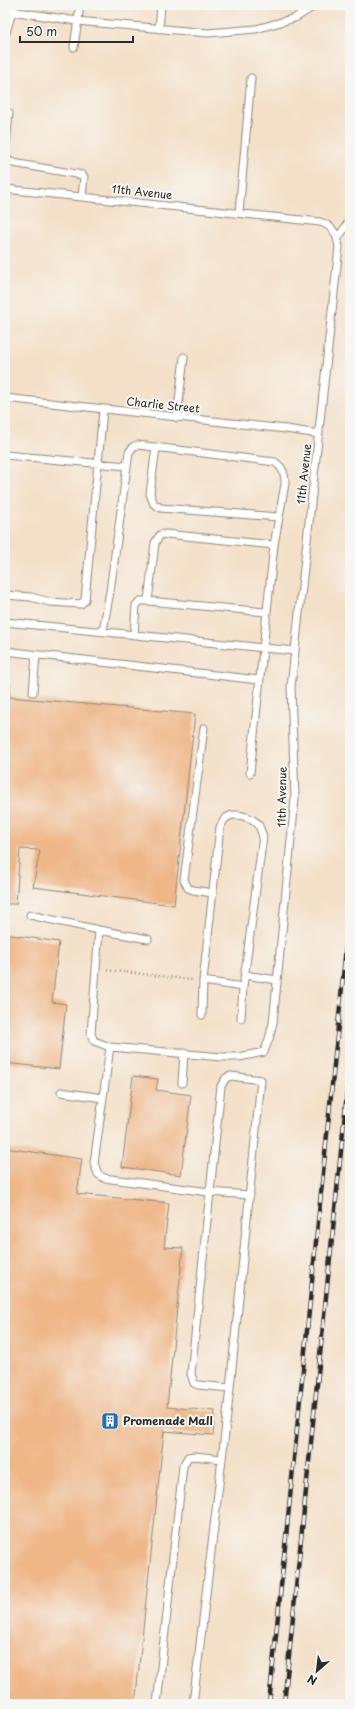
<svg xmlns="http://www.w3.org/2000/svg" width="355" height="1709" viewBox="0 0 355 1709" font-family="'Playpen Sans',sans-serif">
  <rect width="100%" height="100%" fill="#f6f6f2"/>
  <filter id="ink" filterUnits="userSpaceOnUse"><feTurbulence type="fractalNoise" baseFrequency=".025" numOctaves="2"/><feDisplacementMap in="SourceGraphic" scale="8" xChannelSelector="R" yChannelSelector="G"/><feConvolveMatrix kernelMatrix="1 2 1 2 8 2 1 2 1" color-interpolation-filters="sRGB"/></filter>
  <filter id="wash" filterUnits="userSpaceOnUse"><feTurbulence type="fractalNoise" baseFrequency=".012" numOctaves="4" result="noise"/><feDisplacementMap in="SourceGraphic" scale="16" xChannelSelector="R" yChannelSelector="G"/><feGaussianBlur stdDeviation="0.9" result="paint"/><feColorMatrix in="noise" values="0 0 0 0 0 0 0 0 0 0 0 0 0 0 0 0 0 1.4 0 .05"/><feComposite in="paint" operator="in"/></filter>
  <g filter="url(#wash)">
    <rect width="100%" height="100%" fill="#f4e0c8"/>
    <g id="blocks">
      <path fill="#efb687" d="M5,684H10L9,697L195,714L174,905L33,887L40,850L20,849L16,904H5Z
        M5,934L59,942L52,1002L66,1004L59,1069L5,1063Z
        M133,1076L158,1079L156,1090L191,1095L181,1175L122,1167Z
        M5,1148L82,1159L77,1194L169,1203L164,1247L183,1248L167,1407L215,1411L213,1435L164,1431L135,1704H5Z"/>
    </g>
  </g>
  <g filter="url(#ink)">
    <use href="#blocks" fill-opacity="0" stroke="#90867a" stroke-width="1"/>
    <g fill="none" stroke-linecap="round" stroke-linejoin="round">
      <defs>
        <path id="service" d="M5,10L77,21L208,33L256,29L295,18L316,5
          M159,29L161,5
          M5,36L14,5
          M74,47L80,5
          M5,154L9,113
          M5,155L9,161L13,163L82,175L84,177L82,197
          M5,189L320,222C333,226 337,234 339,247L291,687L295,799L273,1023L269,1039L264,1052L239,1057H222L110,1047
          M239,213L251,78
          M338,238L350,220
          M5,398L286,429L319,434
          M177,418L184,357
          M156,447L150,494L154,504L161,508L279,517
          M5,455L127,466
          M5,595L31,597L50,602L81,604L85,600L103,410
          M266,612L148,601L155,543L160,535L166,534L274,545
          M5,622L295,651
          M103,631L110,591L129,452L134,446L138,445L275,462C283,468 285,473 285,484L274,545L250,773
          M134,635L136,605L140,601H148
          M5,651L259,680
          M33,692L36,655
          M204,728L184,880L188,888L193,890L213,893
          M30,915L99,930L91,1034L94,1041L110,1047L94,1163L98,1174L104,1178L209,1192L250,1195
          M99,930L148,939
          M245,975L277,980
          M202,1015L203,981L220,827C222,825 223,820 225,819C233,811 252,817 258,824C260,827 261,832 263,836L243,987L203,981
          M241,1018L243,987
          M231,1076L261,1080L230,1388L198,1385L194,1383L191,1374L221,1086L226,1078Z
          M182,1083L184,1053
          M61,1092L103,1098
          M222,1459L230,1388
          M157,1704L183,1466L188,1457L194,1456L222,1459L193,1704"/>
      </defs>
      <use href="#service" stroke="#90867a" stroke-width="9"/>
      <path stroke="#90867a" stroke-width="2.5" stroke-dasharray="1 3" stroke-linecap="butt" d="M107,970L193,980"/>
      <use href="#service" stroke="#fff" stroke-width="7"/>
      <defs>
        <path id="rail" d="M269,1704L350,908
          M284,1704L350,1064"/>
      </defs>
      <use href="#rail" stroke="#2b2b2b" stroke-width="4.5"/>
      <use href="#rail" stroke="#f6f6f2" stroke-width="3" stroke-dasharray="9" stroke-linecap="butt"/>
    </g>
  </g>
  <defs>
    <symbol id="building-square" viewBox="-11 -11 22 22"><rect x="-9" y="-9" width="18" height="18" rx="4" fill="#1f6fb2" stroke="#f6f6f2"/><path d="M-4-6H4V6H1V3H-1V6H-4ZM-2.5-4.3h1.7v1.8h-1.7ZM.8-4.3h1.7v1.8H.8ZM-2.5-1h1.7V.8h-1.7ZM.8-1h1.7V.8H.8Z" fill="#fff"/></symbol>
  </defs>
  <g fill-rule="evenodd">
    <use href="#building-square" x="100" y="1411" width="20" height="20"/>
  </g>
  <g text-anchor="middle" stroke-width="4" stroke-linejoin="round" paint-order="stroke">
    <g font-size="11" fill="#2b2b2b" stroke="#f6f6f2">
      <text transform="translate(142 192) rotate(6)" y="4">11th Avenue</text>
      <text transform="translate(163 405) rotate(6)" y="4">Charlie Street</text>
      <text transform="translate(304 474) rotate(-84)" y="4">11th Avenue</text>
      <text transform="translate(282 797) rotate(-89)" y="4">11th Avenue</text>
    </g>
    <g font-size="11" font-weight="bold" fill="#2b2b2b" stroke="#f6f6f2" text-anchor="start">
      <text x="123" y="1425">Promenade Mall</text>
    </g>
  </g>
  <rect width="355" height="1709" fill="none" stroke="#f6f6f2" stroke-width="20"/>
  <g transform="translate(317 1671) rotate(208)" stroke="#f6f6f2" stroke-width="3" paint-order="stroke">
  <path d="M0-3L7 15L0 10L-7 15Z" fill="#2b2b2b"/>
  <text y="-6" font-size="11" font-weight="bold" text-anchor="middle" fill="#2b2b2b">N</text>
  </g>
  <path d="M20 36v6h113v-6" fill="none" stroke="#2b2b2b" stroke-width="2"/>
  <text x="26" y="36" font-size="12" fill="#2b2b2b" stroke="#f6f6f2" stroke-width="3" paint-order="stroke">50 m</text>
</svg>
